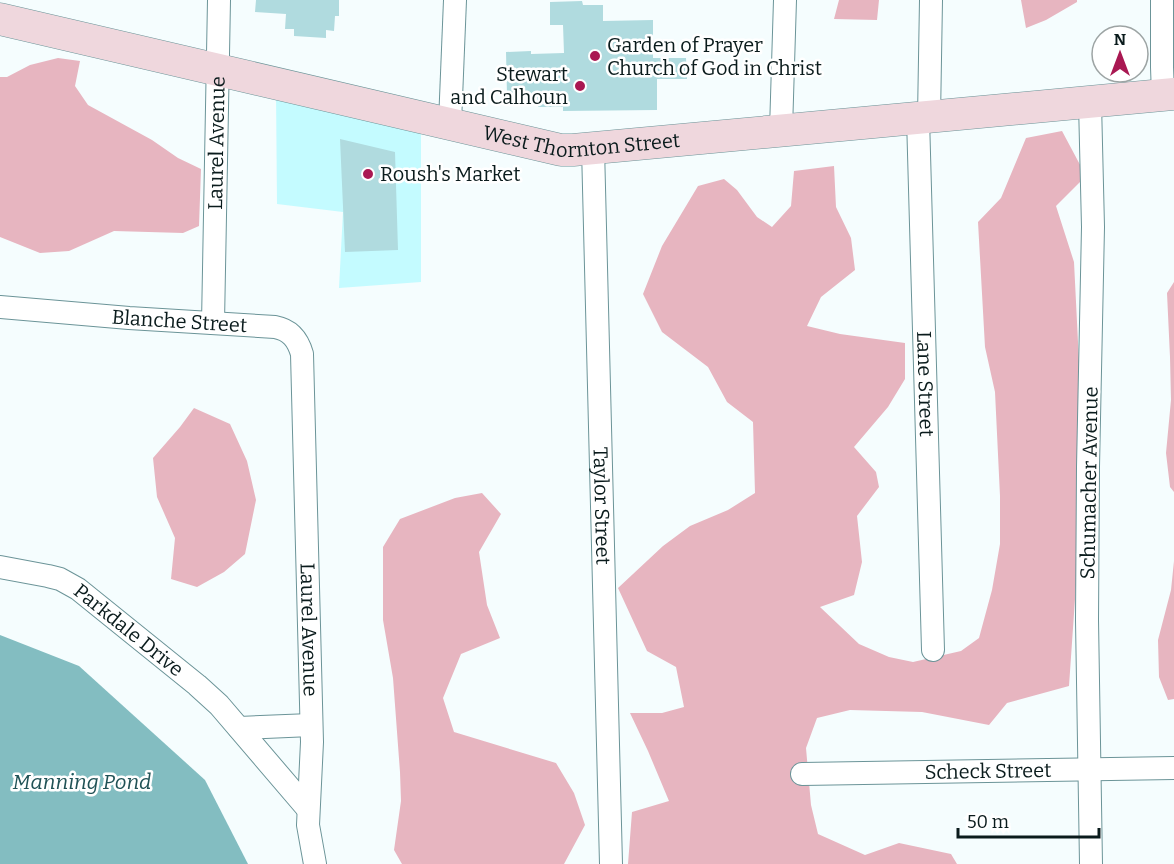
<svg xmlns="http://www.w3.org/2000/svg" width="1174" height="864" viewBox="0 0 1174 864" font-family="Bitter,serif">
  <rect width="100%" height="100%" fill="#f5fdfe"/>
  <path fill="#c4fbff" d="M276,92L421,121V282L339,288L343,212L277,204Z"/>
  <path fill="#e7b5c0" d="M839,0H879L877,20L834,19Z
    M1021,0H1077V2L1046,20L1026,28Z
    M58,58L80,61L75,86L88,105L152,140L178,158L201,169L199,226L183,233L114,231L69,251L40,253L0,237V77H7L30,65Z
    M1062,131L1086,176L1056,206L1074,262L1081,402L1079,541L1069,686L1007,703L989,725L922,712L850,710L817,718L806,748L811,805L818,834L865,855L899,843L951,854L957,864H628L632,812L669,801L648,751L630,713H662L684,707L676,667L647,651L618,588L663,546L690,526L728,510L755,493L753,422L727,402L708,367L662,332L643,294L662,246L698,186L724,179L737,190L757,217L772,227L791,206L794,171L834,166L836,207L851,238L855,270L821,297L807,326L840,334L905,343V379L888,407L854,447L876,472L879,487L857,516L862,562L854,595L820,607L859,644L889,657L913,662L961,651L979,638L992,590L1000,544V496L995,392L985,347L978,222L1001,198L1026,138Z
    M1174,282V492L1170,487L1166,453L1171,400L1170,357L1167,293Z
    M194,408L230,424L247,461L256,500L245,554L224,572L197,587L171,579L175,538L157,497L153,458L180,427Z
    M482,493L501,514L479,552L487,605L500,638L461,654L443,698L454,732L556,763L574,793L585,825L564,864H402L394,850L401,801L400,772L393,678L383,620V547L400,519L455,498Z
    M1174,561V699L1168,700L1159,677L1158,640L1171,590Z"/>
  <path fill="#83bdc1" d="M0,635L79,666L205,780L248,864H0Z"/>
  <path fill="#b0dbdf" d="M256,0H339V16H335L334,31L326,30V38L294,36V29H285L286,14L255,12Z
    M582,1L583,5H603V21L653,20V58H686L687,79H657V110L563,111V107H538L537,95H507L506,52L531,51V54L564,53L563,25H550V2Z
    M340,139L395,152L398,250L345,252Z"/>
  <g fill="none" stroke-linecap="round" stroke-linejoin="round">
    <defs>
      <g id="minor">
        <path d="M1162,0V67L1163,95"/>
        <path d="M1090,103L1093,227L1088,467L1087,620L1091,864"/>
        <path d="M929,117L931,0"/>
        <path id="s1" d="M918,118L933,650"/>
        <path d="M450,123L455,0"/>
        <path d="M781,130L785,0"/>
        <path id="s2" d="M593,148L611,864"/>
        <path id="s3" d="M0,307L129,318L275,327C291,330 298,340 302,354L312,742L308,825L315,864"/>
        <path id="s4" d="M213,323L219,0"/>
        <path id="s5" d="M0,567L48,576L60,579L78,589L197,685L219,705L307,808"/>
        <path d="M239,728L311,725"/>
        <path id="s6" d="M802,774L1174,768"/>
      </g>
      <g id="secondary">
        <path id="s7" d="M0,19L561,150H573C773,131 974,113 1174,94"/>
      </g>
    </defs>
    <use href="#minor" stroke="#6b9498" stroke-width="24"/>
    <use href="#secondary" stroke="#6b9498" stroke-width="33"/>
    <use href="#minor" stroke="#fff" stroke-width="22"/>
    <use href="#secondary" stroke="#efd7dd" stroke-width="32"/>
  </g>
  <g fill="#a91852" stroke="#fff" stroke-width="2">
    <circle cx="595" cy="56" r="6"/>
    <circle cx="580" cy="86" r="6"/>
    <circle cx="368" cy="174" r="6"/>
  </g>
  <g text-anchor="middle" stroke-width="5" stroke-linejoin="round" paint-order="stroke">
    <g font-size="20" fill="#0a1b1c" stroke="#fff" text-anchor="start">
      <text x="607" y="52">Garden of Prayer<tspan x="607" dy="23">Church of God in Christ</tspan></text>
      <text x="568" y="81" text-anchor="end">Stewart<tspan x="568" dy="23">and Calhoun</tspan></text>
      <text x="380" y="181">Roush's Market</text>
    </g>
    <g font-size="20" fill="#0a1b1c" stroke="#fff">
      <text dy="7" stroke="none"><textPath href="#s7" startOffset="596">West Thornton Street</textPath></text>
      <text dy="7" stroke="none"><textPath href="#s4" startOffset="180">Laurel Avenue</textPath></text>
      <text dy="7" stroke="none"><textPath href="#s3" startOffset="180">Blanche Street</textPath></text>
      <text dy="7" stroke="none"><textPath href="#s1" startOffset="266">Lane Street</textPath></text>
      <text transform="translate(1089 483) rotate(-89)" y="7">Schumacher Avenue</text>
      <text dy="7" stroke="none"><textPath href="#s2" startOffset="358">Taylor Street</textPath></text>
      <text dy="7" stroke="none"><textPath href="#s5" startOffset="147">Parkdale Drive</textPath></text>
      <text dy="7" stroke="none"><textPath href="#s3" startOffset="592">Laurel Avenue</textPath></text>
      <text dy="7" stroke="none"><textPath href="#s6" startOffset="186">Scheck Street</textPath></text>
    </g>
    <g font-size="21" font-style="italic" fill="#205256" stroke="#fff">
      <text x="82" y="789">Manning Pond</text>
    </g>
  </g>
  <g transform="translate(1120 54)"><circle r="28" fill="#ffffff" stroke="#9da4a4" stroke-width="1.5"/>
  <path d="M0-4.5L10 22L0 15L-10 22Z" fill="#a91852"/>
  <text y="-9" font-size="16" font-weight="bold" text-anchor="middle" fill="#0a1b1c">N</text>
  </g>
  <path d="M958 828v9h141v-9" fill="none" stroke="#0a1b1c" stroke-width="3"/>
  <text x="967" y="828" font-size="18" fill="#0a1b1c" stroke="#ffffff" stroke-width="4.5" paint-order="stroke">50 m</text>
</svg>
